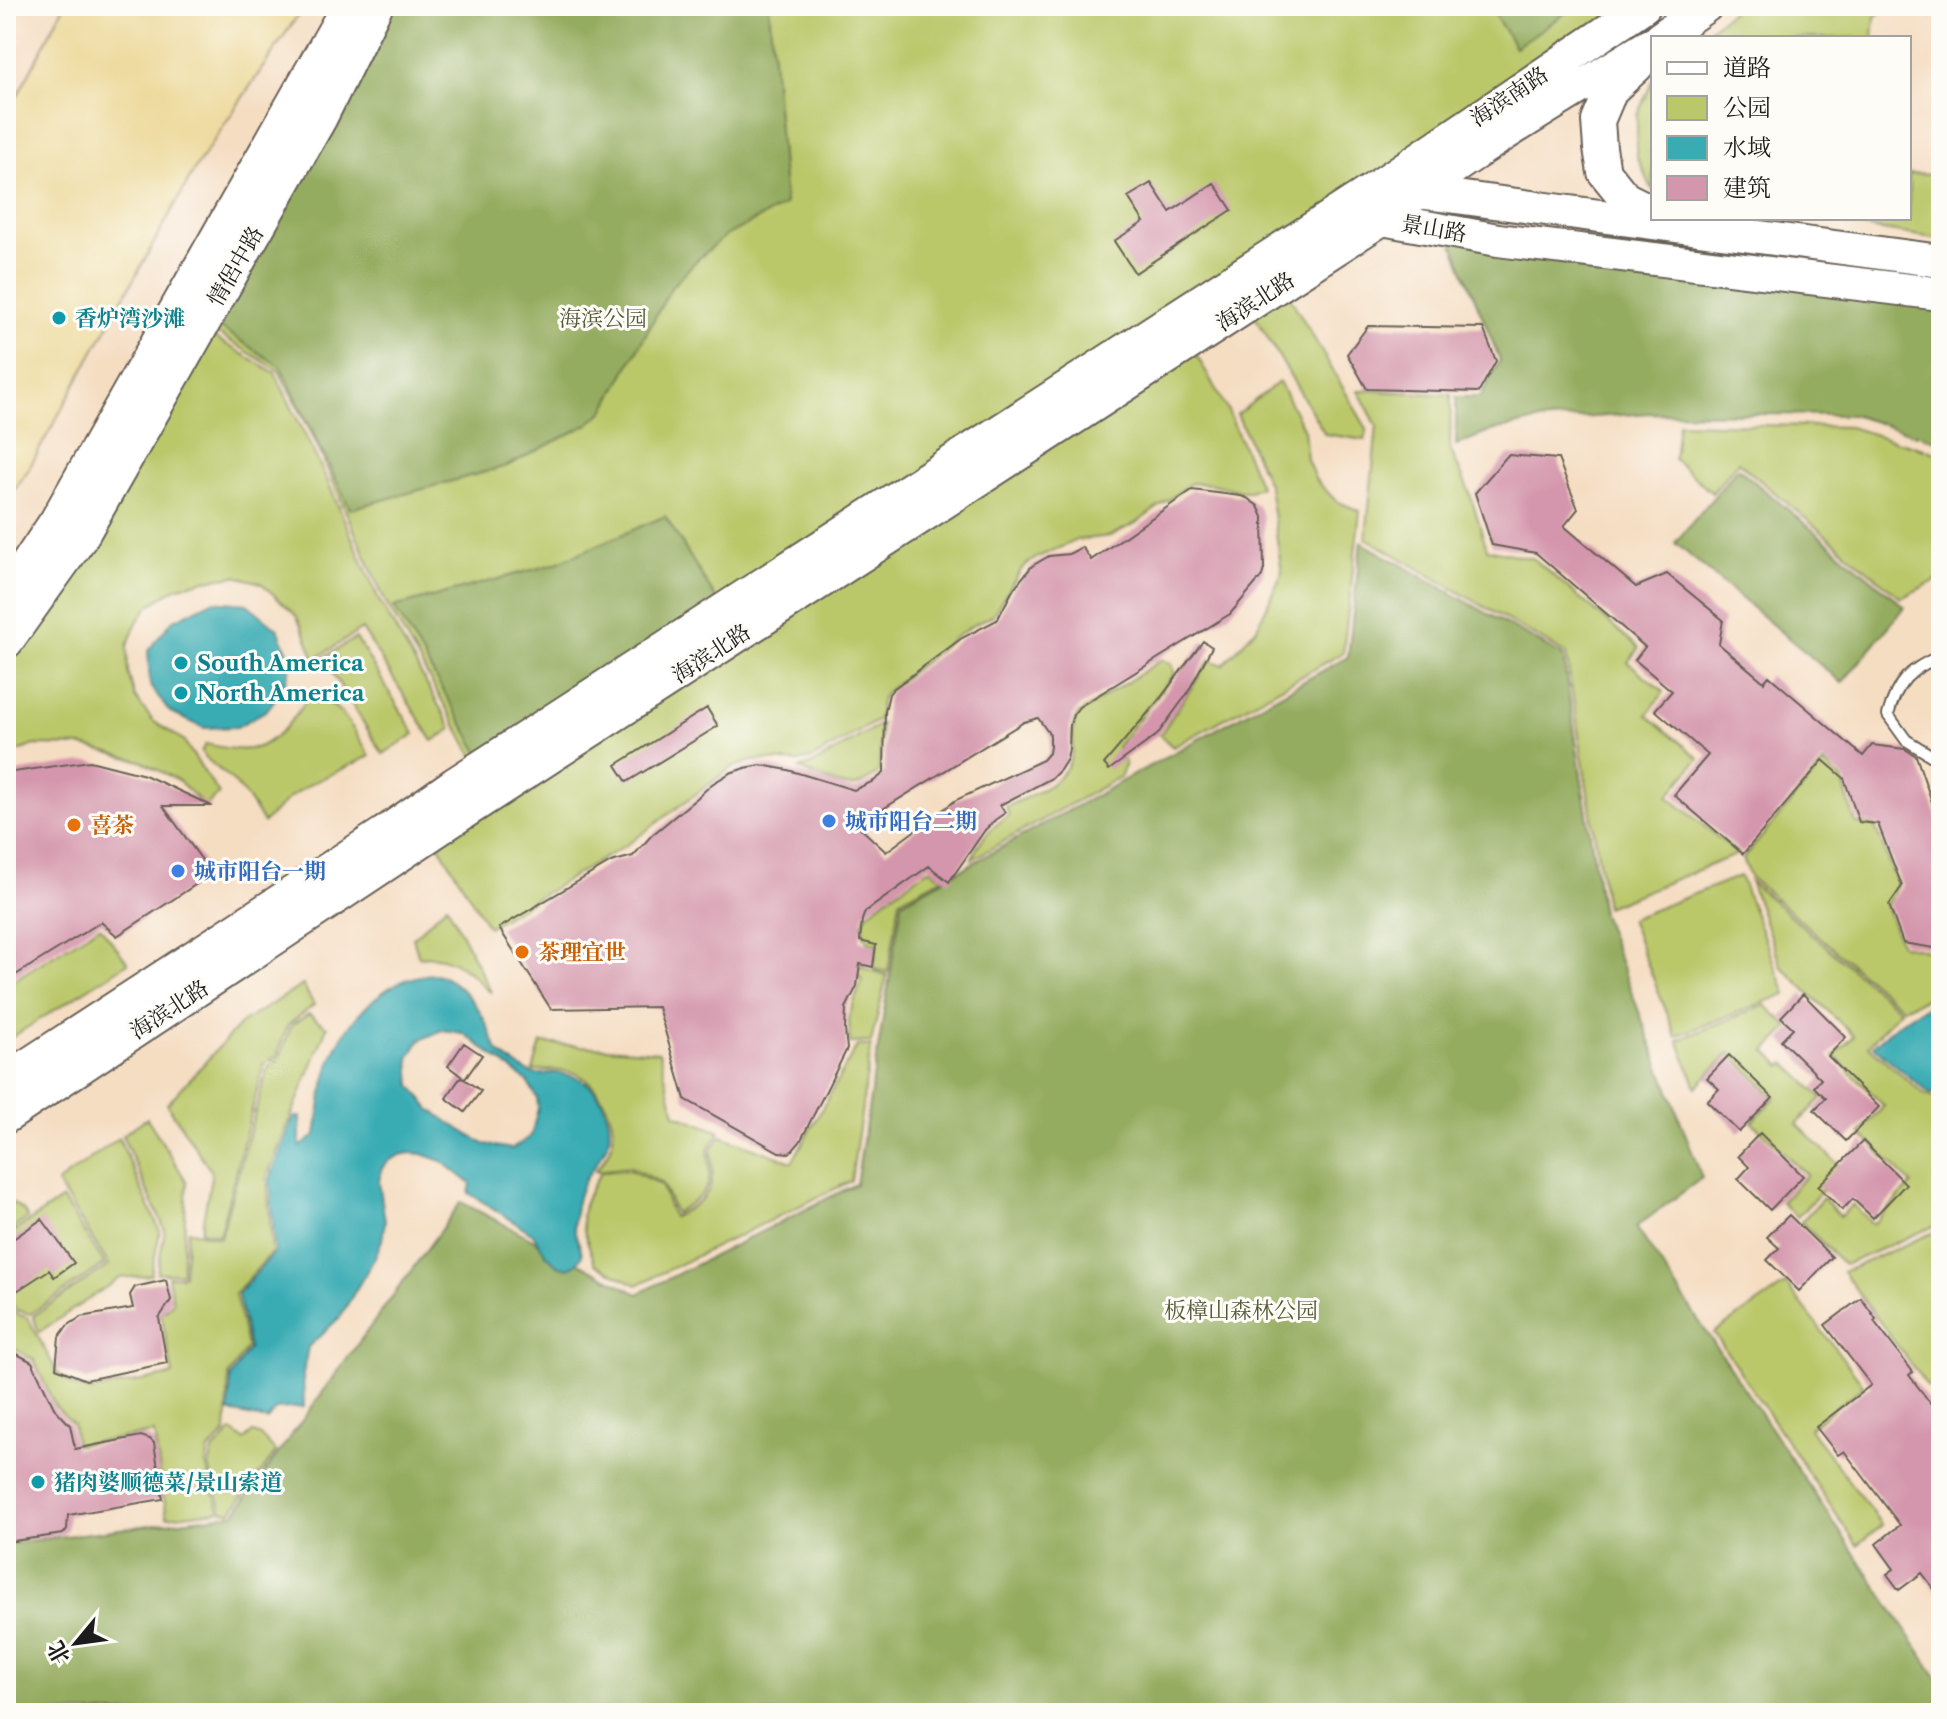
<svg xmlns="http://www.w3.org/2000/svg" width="1947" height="1719" viewBox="0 0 1947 1719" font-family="'Libre Caslon Text','Noto Serif SC',serif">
  <rect width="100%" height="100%" fill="#fdfcf7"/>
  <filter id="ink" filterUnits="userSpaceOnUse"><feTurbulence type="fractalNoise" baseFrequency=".0125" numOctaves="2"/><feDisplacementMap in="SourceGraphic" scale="16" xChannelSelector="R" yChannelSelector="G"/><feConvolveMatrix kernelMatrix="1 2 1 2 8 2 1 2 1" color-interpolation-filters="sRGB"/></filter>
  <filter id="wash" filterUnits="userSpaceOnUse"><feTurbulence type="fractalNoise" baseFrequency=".006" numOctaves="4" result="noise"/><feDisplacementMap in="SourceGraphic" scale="32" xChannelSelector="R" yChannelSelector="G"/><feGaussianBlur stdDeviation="1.8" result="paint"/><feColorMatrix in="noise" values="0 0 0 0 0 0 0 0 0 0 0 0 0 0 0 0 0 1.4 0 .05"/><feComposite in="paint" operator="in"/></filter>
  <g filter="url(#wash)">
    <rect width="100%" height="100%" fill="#f5ddc2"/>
    <path fill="#bbc86a" stroke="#6c7243" stroke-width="2" d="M376,6H1642L480,767L385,601L312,434L279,371L202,324Z
      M1738,6H1887L1875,17L1873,38H1699Z
      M1653,80V191L1637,157V115Z
      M1909,174L1941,175V239L1804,218H1909Z
      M1284,287L1367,429L1365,440L1325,434L1250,308Z
      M205,332L275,373L327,480L379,600L452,729L433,741L362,629L315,659L306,636L296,615L261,583L236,576L205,580L176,588L149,606L137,622L127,646L128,672L135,697L153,721L183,740L219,794L205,806L179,781L141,761L83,746L35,745L6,755V647Z
      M1192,347L1228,411L1260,486L1250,491H1240L1212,484L1191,483L1138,522L1110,536L1077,540L1038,557L1023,567L992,616L973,625L954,638L886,692L882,698L878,720L812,759L798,762L766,760L752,761L731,768L631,842L488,927L435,839Z
      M1279,382L1304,430L1307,459L1315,479L1336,501L1360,511L1343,653L1173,747L1160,735L1210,660L1223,665L1257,628L1282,573L1269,486L1237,414Z
      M1358,390L1451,395L1450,449L1469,491L1487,549L1534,559L1639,648L1628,662L1664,692L1647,715L1699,758L1668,796L1738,854L1606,907L1566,654L1366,538L1377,426Z
      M1678,423L1849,427L1941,454V578L1901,598L1738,462L1712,493L1674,459Z
      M356,638L415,734L383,754L323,658Z
      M1161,660L1171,663L1174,669V674L1117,747L1125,762L1121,776L972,859C979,839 991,827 1009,815L1006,807C1030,795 1069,783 1072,751C1074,737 1070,727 1078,714Z
      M310,695C340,700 355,732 370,756L310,784L289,798L263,823C253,805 242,788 226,775C216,766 209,763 201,752L206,744C219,747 236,751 250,749C278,744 295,716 310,695Z
      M881,724L879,773C872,777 863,784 856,786C842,789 813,774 800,769L815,763Z
      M1824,763L1842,780L1856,824L1875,826L1898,886L1886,906L1901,945L1941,953V993L1902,1008L1751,878L1743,859Z
      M930,869L942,878L900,900L888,972L874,969L877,944L867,941C862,933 861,925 866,916C869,910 921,874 930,869Z
      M1740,876L1786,994L1676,1036L1630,919Z
      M1750,881L1900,1010L1868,1046L1923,1093L1932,1098L1941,1096V1223L1844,1265L1801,1222L1823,1198L1840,1216L1853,1205L1873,1224L1912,1184L1860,1133L1884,1106L1834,1056L1854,1036L1781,966Z
      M447,905L491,992C482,988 480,981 472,975C457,962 439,954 419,957L413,938Z
      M100,926L128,963L6,1041V985Z
      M855,963L867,969L887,975L871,1042L850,1043L849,1016L862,980L858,974Z
      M303,985L314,1005L288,1025L276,1057L264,1064L219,1235L201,1231L212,1173L167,1104L241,1023Z
      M1765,1005L1789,1027L1766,1051L1782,1066L1786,1063L1822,1098L1797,1124L1843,1169L1797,1217L1781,1202L1807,1175L1752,1122L1775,1098L1730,1053L1696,1087L1678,1040Z
      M309,1014L327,1027L267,1177L272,1252L235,1294L247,1347L229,1375L226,1433L209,1450L206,1464L219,1511L167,1517L154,1433L76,1445L73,1424L55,1406L34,1360L6,1344V1304L14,1313L28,1318L57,1372L73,1386L90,1391L173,1375L161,1312L165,1311L173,1302L168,1276H184L188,1230L220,1238L268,1066L278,1060L292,1025Z
      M541,1043L659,1052L675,1114L720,1132L708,1149C713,1190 709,1192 675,1213L662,1183L630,1167L595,1171C600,1164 607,1157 610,1150C621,1124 601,1085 577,1074C564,1069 546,1070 533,1071Z
      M857,1046H871L851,1181L637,1285L595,1264C580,1218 574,1216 601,1172L630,1170L661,1185L673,1217C709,1198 716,1192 711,1150L721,1136L792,1162Z
      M147,1118L187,1182L182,1273H157L165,1230L122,1135Z
      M119,1138L160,1231L151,1275L120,1278L39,1332L33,1316L109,1265L57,1183Z
      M62,1199L105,1264L30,1314L17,1310L6,1298V1237Z
      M8,1200L23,1210L28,1218L6,1233V1201Z
      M1941,1229V1377L1928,1387L1843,1272Z
      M1786,1284L1864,1386L1809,1428L1882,1525L1857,1545L1714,1333Z
      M232,1431L244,1440L253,1433L261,1436L276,1452L231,1512L222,1511L209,1466L213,1451Z"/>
    <path fill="#94ac5e" stroke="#58643d" stroke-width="2" d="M381,6H769L785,205L725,236L697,260L672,286L604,411L587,425L507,466L350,509L281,367L211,322Z
      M1489,6H1576L1515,47Z
      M1450,237L1941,301V442L1852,415L1650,413L1536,421L1492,431L1456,445V397H1480L1500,360Z
      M1738,468L1905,607L1842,683L1675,543Z
      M665,516L720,605L482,757L394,607L554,564Z
      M1361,542L1563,656L1602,914L1702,1178L1636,1227L1941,1683V1713H6V1544L234,1514L461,1202L638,1294L856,1184L902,902L1348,657Z"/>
    <path fill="#eeda9e" stroke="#857b5d" stroke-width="2" d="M64,6H301L298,15L196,167L28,470L6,502V118Z"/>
    <path fill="#39abb3" stroke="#2a6468" stroke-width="2" fill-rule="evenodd" d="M212,601L247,604L278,629L292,662L284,687L267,710L237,727L204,728L170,712L150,686L148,651L172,621Z
      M436,974C461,982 479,1006 489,1030C492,1036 494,1047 499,1052C504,1058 528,1073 535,1074C541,1075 547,1073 553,1073C577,1074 596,1084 605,1108C622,1151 588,1161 578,1197C576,1206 573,1218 574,1227C575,1238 582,1246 582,1256L575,1265L568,1268L557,1265L545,1253L533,1234L469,1193L471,1184L442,1161L422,1154L410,1153L400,1155L390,1160L382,1168L379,1181L385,1221L382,1240L375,1257L340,1317L308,1347L303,1374L304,1407L276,1409L267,1420L229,1412L231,1377L249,1348L238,1294L275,1252L270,1179L291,1124L294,1117H300V1147L316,1135C324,1080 327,1044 369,1004C388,985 409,975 436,974ZM442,1030L463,1033L527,1081L537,1098L538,1108L531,1136L512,1149L484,1144L450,1123L430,1109L411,1085L409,1058L420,1040Z
      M1938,1001L1941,1003V1046L1935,1053L1941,1059V1092L1930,1094L1873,1046C1893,1026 1912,1012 1938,1001Z"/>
    <g id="blocks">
      <path fill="#d496ac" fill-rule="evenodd" d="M1151,183L1170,212L1214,183L1232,210L1135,273L1114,241L1144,222L1128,197Z
        M1368,326L1483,328L1496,361L1479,392L1367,389L1347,354Z
        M1508,455L1558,459L1578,509L1564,526L1636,587L1667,574L1723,620L1719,644L1764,682L1769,676L1863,756L1872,745L1905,749L1916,756L1941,828V949L1903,943L1889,905L1902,886L1878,824L1859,822L1844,778L1823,760L1743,854L1674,795L1708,755L1655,710L1672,691L1635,660L1645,647L1536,553L1492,545L1475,493Z
        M1192,490L1241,496L1247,498L1258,506L1263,517L1264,569L1262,576L1230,614L1079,707L1073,715L1070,725L1069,749L1067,759L1060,770L1052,778L1000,805L1005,813L995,820L985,830L949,882L929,866L865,912L862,920L860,941L876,945L873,967L860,964L857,986L846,1008L845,1030L847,1049L800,1142L793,1150L789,1153L779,1152L685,1099L658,1007L551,1009L499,928L611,862L633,856L652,835L697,798L712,784L730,773L745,768L761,765L788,770L854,790L874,781L884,773L885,711L889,694L893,689L962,638L997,620L1014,588L1032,566L1049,556L1069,554L1082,547L1091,560ZM1038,718L1050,735V746L1049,753L1043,760L956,800L886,852L857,825L1024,722Z
        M1203,641L1212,647L1187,694L1157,735L1109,770L1104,764L1159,700Z
        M707,708L718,726L627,782L616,765Z
        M90,761L145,775L212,806H163L212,874L117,936L101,922L6,981V773Z
        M1803,994L1846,1037L1828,1056L1879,1107L1846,1141L1814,1110L1826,1098L1814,1087L1821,1079L1781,1040L1793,1028L1781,1017Z
        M464,1043L482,1055L465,1079L448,1066Z
        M1729,1055L1773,1098L1739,1132L1707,1101L1719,1089L1707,1078Z
        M461,1077L481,1091L465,1112L446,1098Z
        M1760,1133L1803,1176L1770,1210L1738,1179L1749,1167L1738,1156Z
        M1863,1141L1906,1184L1873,1218L1853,1199L1842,1210L1818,1186Z
        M1789,1215L1832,1257L1799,1291L1767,1260L1779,1248L1767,1237Z
        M42,1219L74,1263L54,1277L49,1270L6,1298V1244Z
        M166,1280L171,1300L159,1318L167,1363L86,1380L56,1368L59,1337L67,1326L81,1317L133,1308L130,1295L135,1287Z
        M1861,1298L1876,1319L1874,1321L1913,1372L1909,1375L1941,1417V1598L1922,1573L1899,1590L1887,1574L1894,1569L1876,1544L1900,1525L1844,1451L1838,1455L1816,1427L1871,1385L1825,1325Z
        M6,1348L32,1362L54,1408L70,1425L75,1449L141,1436L150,1439L154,1443L163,1499L68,1515L67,1529L63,1534L6,1542Z"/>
    </g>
  </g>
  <g filter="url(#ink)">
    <use href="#blocks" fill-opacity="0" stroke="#686056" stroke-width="2"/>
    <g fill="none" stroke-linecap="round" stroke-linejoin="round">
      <defs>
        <path id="service" d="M1932,756L1906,740L1888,715C1897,682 1909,669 1941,656"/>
        <path id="primary" d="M1660,38L1706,6
          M1637,66L1611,90L1598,121L1600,148L1604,172L1625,198L1653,212
          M1410,191L1941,261
          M1382,219L1498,240L1941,294
          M6,1079L384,833L454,784L1375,188L1644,6
          M6,1117L468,810L1382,219C1468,154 1561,99 1653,43"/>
        <path id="trunk" d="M6,597L57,521L349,6
          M6,641L81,536L320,117L375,6"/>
      </defs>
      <use href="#service" stroke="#686056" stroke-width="14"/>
      <use href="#primary" stroke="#686056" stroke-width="36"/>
      <use href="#trunk" stroke="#686056" stroke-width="38"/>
      <use href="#service" stroke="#fff" stroke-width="10"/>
      <use href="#primary" stroke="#fff" stroke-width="32"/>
      <use href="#trunk" stroke="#fff" stroke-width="34"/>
    </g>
  </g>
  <g fill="#0f9aa8" stroke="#fdfcf7" stroke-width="3">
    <circle cx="59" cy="318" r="8"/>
    <circle cx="181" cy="663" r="8"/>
    <circle cx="181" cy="693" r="8"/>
    <circle cx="38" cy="1482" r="8"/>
  </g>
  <g fill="#3f7fe0" stroke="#fdfcf7" stroke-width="3">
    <circle cx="829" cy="821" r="8"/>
    <circle cx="178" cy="871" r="8"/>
  </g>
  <g fill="#e8710a" stroke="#fdfcf7" stroke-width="3">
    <circle cx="74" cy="825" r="8"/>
    <circle cx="522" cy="952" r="8"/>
  </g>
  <g text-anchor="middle" stroke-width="6" stroke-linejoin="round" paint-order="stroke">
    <g font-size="22" fill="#1c1c1c" stroke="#fdfcf7">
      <text transform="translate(1509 96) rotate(-34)" y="8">海滨南路</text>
      <text transform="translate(1434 228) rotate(10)" y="8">景山路</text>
      <text transform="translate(235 266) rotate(-60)" y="8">情侶中路</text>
      <text transform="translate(1255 301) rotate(-33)" y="8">海滨北路</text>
      <text transform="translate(711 653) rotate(-33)" y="8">海滨北路</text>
      <text transform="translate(169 1009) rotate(-33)" y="8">海滨北路</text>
    </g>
    <g font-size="22" font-weight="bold" fill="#0d838f" stroke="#fdfcf7" text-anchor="start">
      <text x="75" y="326">香炉湾沙滩</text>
      <text x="197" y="671">South America</text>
      <text x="197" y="701">North America</text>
      <text x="54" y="1490">猪肉婆顺德菜/景山索道</text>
    </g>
    <g font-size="22" fill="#545837" stroke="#fdfcf7">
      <text x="603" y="326">海滨公园</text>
      <text x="1241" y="1318">板樟山森林公园</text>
    </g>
    <g font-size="22" font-weight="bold" fill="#366cbe" stroke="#fdfcf7" text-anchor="start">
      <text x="845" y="829">城市阳台二期</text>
      <text x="194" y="879">城市阳台一期</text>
    </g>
    <g font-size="22" font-weight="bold" fill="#c56008" stroke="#fdfcf7" text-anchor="start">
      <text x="90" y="833">喜茶</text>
      <text x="538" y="960">茶理宜世</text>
    </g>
  </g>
  <rect width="1947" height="1719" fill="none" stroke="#fdfcf7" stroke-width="32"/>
  <rect x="1651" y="36" width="260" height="184" fill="#fdfcf7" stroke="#a3a29f" stroke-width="2"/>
  <rect x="1667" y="62" width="40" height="12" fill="#ffffff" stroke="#a3a29f" stroke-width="2"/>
  <text x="1723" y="76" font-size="24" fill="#1c1c1c">道路</text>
  <rect x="1667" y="96" width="40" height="24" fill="#bbc86a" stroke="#a3a29f" stroke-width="2"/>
  <text x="1723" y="116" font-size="24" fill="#1c1c1c">公园</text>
  <rect x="1667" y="136" width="40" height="24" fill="#39abb3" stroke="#a3a29f" stroke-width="2"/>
  <text x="1723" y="156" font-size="24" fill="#1c1c1c">水域</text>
  <rect x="1667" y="176" width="40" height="24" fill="#d496ac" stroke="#a3a29f" stroke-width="2"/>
  <text x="1723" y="196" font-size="24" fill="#1c1c1c">建筑</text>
  <g transform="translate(76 1643) rotate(241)" stroke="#fdfcf7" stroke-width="6" paint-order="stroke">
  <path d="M0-6L14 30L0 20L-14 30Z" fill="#1c1c1c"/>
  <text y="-12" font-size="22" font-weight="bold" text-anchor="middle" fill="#1c1c1c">北</text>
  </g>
</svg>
